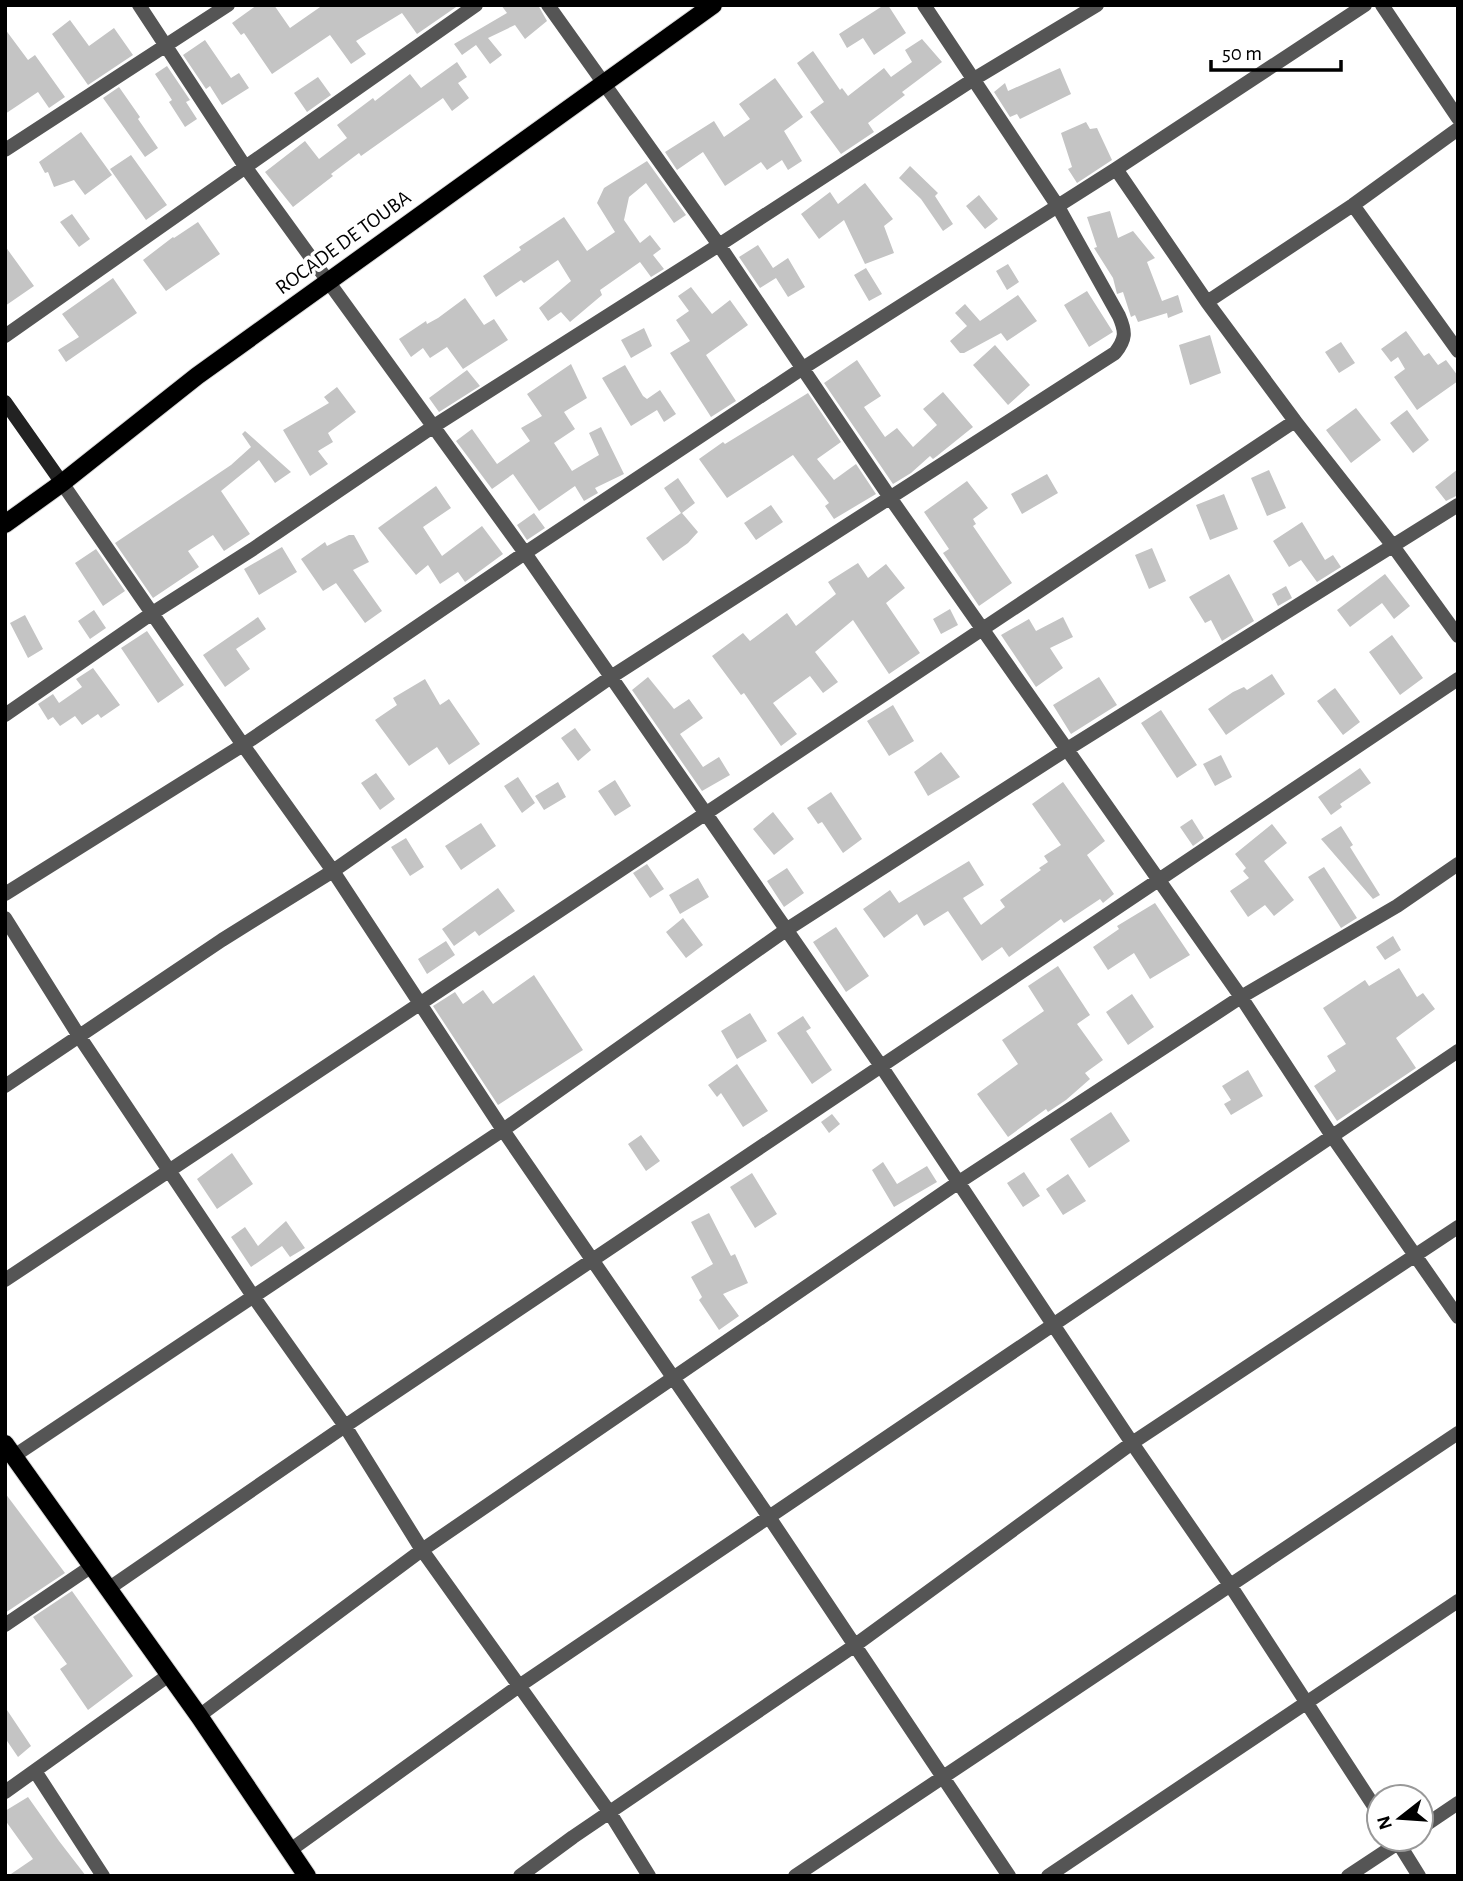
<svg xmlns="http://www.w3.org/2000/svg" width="1463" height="1881" viewBox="0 0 1463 1881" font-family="'Alegreya Sans',sans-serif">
  <rect width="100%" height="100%" fill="#fff"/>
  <path fill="#c4c4c4" d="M257,5H274L290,28L323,5H459L417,34L402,13L356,41L366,54L351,64L330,35L272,74L244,33L241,35L232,23Z
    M501,5H538L547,21L525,39L515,25L488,38L502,55L490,64L476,45L462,55L454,44L507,13Z
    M884,5H888L906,33L874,55L863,38L847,48L839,34Z
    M70,20L89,46L114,28L133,55L88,85L52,34Z
    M5,29L28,60L35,55L65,97L49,108L38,92L5,114Z
    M922,39L942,62L902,92L905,95L868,123L874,132L841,154L810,112L824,102L797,63L813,51L840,90L842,88L848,96L884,68L891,77L912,62L905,50Z
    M205,40L231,78L239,73L249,88L222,105L210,86L206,89L183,55Z
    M457,62L467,77L458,83L469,98L452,111L443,98L361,156L359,153L331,174L333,176L293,207L265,172L305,141L319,159L347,138L337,125L373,98L375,101L410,74L421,88Z
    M167,66L190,100L186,102L197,119L185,127L169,102L172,100L155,74Z
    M1060,68L1071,94L1020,119L1017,114L1010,117L994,92L1005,83L1008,91Z
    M318,77L331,95L307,112L294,93Z
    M775,78L803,117L784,131L802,161L788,170L782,160L767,170L761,162L725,186L703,152L677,170L665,152L714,121L724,137L750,119L739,104Z
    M119,87L140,117L138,119L158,148L145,157L103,98Z
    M1086,122L1090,129L1097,128L1112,160L1077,183L1068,169L1072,167L1061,133Z
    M81,132L112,175L85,195L74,180L54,187L48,172L45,173L39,162Z
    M131,155L167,205L146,220L110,169Z
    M647,161L686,215L674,223L646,183L629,197L624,220L640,243L650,235L661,249L653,255L664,269L651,277L640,262L600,290L602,295L570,322L561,312L548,321L539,308L571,281L558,260L524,283L521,280L496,297L483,276L521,250L519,247L564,217L587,251L615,232L597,203L604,188Z
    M910,166L938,193L935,196L953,224L943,231L921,199L899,178Z
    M865,183L893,219L884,226L894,253L865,264L844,220L819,239L801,214L830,192L838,204Z
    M979,195L998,219L985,229L966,206Z
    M1110,211L1118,238L1133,231L1155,258L1147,262L1162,301L1178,295L1183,312L1168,318L1167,313L1138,322L1135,315L1131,317L1123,292L1117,294L1113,278L1094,248L1097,247L1087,217Z
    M72,214L90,239L79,247L60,222Z
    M198,222L220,254L166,291L143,260L173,237L174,238Z
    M758,245L773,268L788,258L805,287L788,297L776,278L760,288L739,257Z
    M5,246L34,286L5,306Z
    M1008,264L1019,282L1007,290L996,271Z
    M866,268L882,294L869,301L854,275Z
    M113,278L137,313L66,362L58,350L79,337L62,314Z
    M691,287L712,314L730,300L748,325L706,355L736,401L711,417L670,353L690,341L676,320L689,311L678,296Z
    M1087,291L1113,332L1089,347L1064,305Z
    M1018,295L1037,321L1007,341L1001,333L964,353H960L950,341L967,326L955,313L965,304L980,321Z
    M465,298L484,325L494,319L508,340L463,369L447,347L430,358L423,348L411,357L399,339L426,321L427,324L438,318Z
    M644,328L652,346L631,358L621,340Z
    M1406,331L1424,356L1429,353L1438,365L1446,360L1458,376V381L1417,410L1394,377L1405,369L1398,357L1391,362L1381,349Z
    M1210,335L1221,373L1190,385L1179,345Z
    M1341,342L1355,363L1339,373L1325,352Z
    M995,345L1030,385L1008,405L973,365Z
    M857,360L881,396L864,407L885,437L897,428L913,447L937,425L923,409L943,392L973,427L937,456L933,459L930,456L911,473L893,484L824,383Z
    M571,364L587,398L564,412L575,429L554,443L572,471L599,455L589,433L601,427L624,474L595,488L598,493L584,501L575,486L539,511L513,474L492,489L456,441L472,429L497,464L530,441L521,428L542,416L527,394Z
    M625,365L643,396L647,399L660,390L676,414L664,422L657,410L631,426L602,378Z
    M467,370L480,386L439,412L429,398Z
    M337,387L356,412L328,433L333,442L318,451L328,464L310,476L283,430L329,403L324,397Z
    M808,393L841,442L817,459L834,480L856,464L876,494L834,519L825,506L829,503L793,455L727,498L699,459L723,442L725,444Z
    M1356,408L1381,440L1351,463L1326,430Z
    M1407,410L1429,440L1413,453L1390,423Z
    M245,431L291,472L275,483L259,460L221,491L250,534L224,551L213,535L188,551L199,567L153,598L115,543L231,465L251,447L242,434Z
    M1458,469V495L1446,501L1435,487Z
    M1269,470L1286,508L1267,516L1251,478Z
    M1047,474L1058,493L1022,514L1011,494Z
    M678,478L695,503L682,513L698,532L688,543L663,561L646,538L681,513L664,488Z
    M967,481L988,508L973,519L976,524L973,526L1012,583L979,606L943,553L949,549L924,512Z
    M436,486L451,508L423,527L442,556L482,526L503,554L465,582L458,572L440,584L428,565L416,575L378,528Z
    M1224,494L1238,529L1210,540L1196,505Z
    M771,505L783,522L756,540L744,523Z
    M534,513L545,528L527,540L517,525Z
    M1302,522L1325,560L1333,555L1341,567L1317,582L1301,560L1289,567L1273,541Z
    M349,535H354L369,562L353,570L382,611L365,623L336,583L323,591L301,559L325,542L327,546Z
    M282,547L297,572L259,595L244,569Z
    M1152,548L1166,581L1149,589L1135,555Z
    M96,549L125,591L103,606L75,563Z
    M858,563L868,578L886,564L905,588L886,603L920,653L889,674L853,620L815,652L838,682L823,693L810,676L773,703L797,734L781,746L744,693L741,695L712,656L743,633L750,641L787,613L796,626L836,594L828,582Z
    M1229,574L1254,621L1222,641L1211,620L1205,623L1189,597Z
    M1385,574L1410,606L1394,619L1382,603L1350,627L1337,610Z
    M1286,586L1292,598L1278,606L1272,594Z
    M950,609L958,625L941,634L933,619Z
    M94,610L106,628L90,639L78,621Z
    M25,615L43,649L28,658L10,623Z
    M258,617L266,629L236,649L250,669L225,687L203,655Z
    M1063,617L1073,637L1050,648L1063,668L1036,687L1001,635L1029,619L1036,631Z
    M147,631L184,685L158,703L121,648Z
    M1392,635L1423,678L1400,695L1369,652Z
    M93,668L120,705L101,718L98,714L82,725L75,716L60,726L53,717L48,720L38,704L53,694L59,703L82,687L76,679Z
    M1272,674L1285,694L1226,735L1208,709L1233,692L1244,687L1247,690Z
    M648,677L674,709L689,699L703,718L680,734L703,767L719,757L730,775L702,791L632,690Z
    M1099,677L1117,705L1071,734L1053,705Z
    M425,679L440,705L449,699L480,744L449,765L437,747L409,766L375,720L397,705L393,698Z
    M1335,688L1360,722L1343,735L1317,701Z
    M893,705L914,741L889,756L867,721Z
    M1161,710L1197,765L1177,778L1141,723Z
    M575,728L591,750L578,761L561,738Z
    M941,752L960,777L928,796L914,772Z
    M1221,755L1232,777L1215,786L1203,764Z
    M1360,768L1371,783L1340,804L1342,807L1331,815L1318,797Z
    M376,773L395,799L380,810L361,783Z
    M518,777L535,803L522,813L504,786Z
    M615,780L631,806L615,816L598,791Z
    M558,782L566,797L544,810L535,796Z
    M1063,782L1105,841L1087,855L1114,894L1103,903L1100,899L1064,923L1061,919L1009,957L1002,947L982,961L948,911L924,926L917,914L884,938L863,909L890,890L899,903L969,861L984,885L963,898L981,925L1005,907L1000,900L1041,870L1039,868L1048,862L1044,856L1061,845L1032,804Z
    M831,792L862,839L843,853L822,822L818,824L807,808Z
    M773,812L794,839L774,855L753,829Z
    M1192,819L1204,838L1193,846L1180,827Z
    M481,823L496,846L461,870L445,846Z
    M1272,824L1287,843L1264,861L1294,900L1274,916L1265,905L1248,917L1230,891L1249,878L1243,871L1246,868L1235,854Z
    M1341,826L1353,845L1350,847L1380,895L1373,899L1321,839Z
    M406,838L424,867L410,876L391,847Z
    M647,864L664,889L650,898L633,873Z
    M1324,867L1357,918L1341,928L1308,877Z
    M787,868L804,893L784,907L767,881Z
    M698,878L709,897L680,914L669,895Z
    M498,888L515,911L479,936L475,931L454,946L442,929Z
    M1155,903L1190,955L1150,979L1134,953L1108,970L1093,947L1119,929L1117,926Z
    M683,918L703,945L686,958L666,932Z
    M836,927L869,976L846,992L813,942Z
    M1393,936L1401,950L1385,960L1376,947Z
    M446,941L455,955L427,974L418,959Z
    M1058,966L1090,1015L1077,1024L1103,1060L1085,1073L1090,1079L1066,1100L1048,1112L1046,1109L1008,1137L977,1094L1018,1064L1002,1040L1044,1011L1028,986Z
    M1399,968L1417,997L1423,993L1435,1009L1396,1038L1416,1068L1337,1121L1314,1086L1336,1071L1327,1056L1346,1044L1323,1008L1365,980L1369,986Z
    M534,975L583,1050L498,1105L433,1006L455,992L463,1004L483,990L493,1004Z
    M1132,994L1154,1027L1128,1045L1106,1012Z
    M750,1013L767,1041L737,1059L721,1031Z
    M803,1016L811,1028L806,1031L832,1070L812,1084L777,1033Z
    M737,1064L768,1111L743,1127L721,1093L717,1097L708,1085Z
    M1248,1070L1263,1096L1231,1115L1224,1104L1231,1100L1222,1086Z
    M1111,1112L1130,1141L1089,1168L1070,1139Z
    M832,1114L840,1124L829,1133L821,1122Z
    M641,1135L660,1161L646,1171L628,1144Z
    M232,1153L253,1184L217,1209L197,1179Z
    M883,1162L897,1184L927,1166L937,1182L894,1207L872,1170Z
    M1024,1172L1040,1196L1023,1207L1007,1183Z
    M752,1173L777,1214L755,1228L730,1187Z
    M1068,1174L1086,1201L1063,1215L1046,1189Z
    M709,1213L731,1256L735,1254L748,1283L723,1294L739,1316L719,1330L699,1300L702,1297L691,1277L713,1264L691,1222Z
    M286,1221L305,1248L290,1257L282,1246L251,1267L231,1237L245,1227L258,1246Z
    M5,1493L65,1573L5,1613Z
    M72,1591L133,1676L88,1710L60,1669L67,1664L33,1617Z
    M5,1707L31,1746L18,1757L5,1738Z
    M28,1797L59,1841L86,1876H8L33,1859L5,1820V1811Z"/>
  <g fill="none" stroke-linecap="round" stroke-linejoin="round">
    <defs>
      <path id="primary" d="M5,524L62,483L197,376L713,5
        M5,1444L199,1716L307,1876"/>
    </defs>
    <use href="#primary" stroke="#dbdbdb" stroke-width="20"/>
    <path stroke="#555" stroke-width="14" d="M139,5L246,168L525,553L881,1066L1132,1443L1230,1585L1379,1814
      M548,5L719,245L891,499L1241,997L1332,1136L1458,1317
      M1382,5L1458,118
      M5,150L228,5
      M1116,169L1207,302L1295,421L1393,546L1458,636
      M1353,205L1458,351
      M1207,302L1353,205L1458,129
      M5,336L476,5
      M62,483L243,745L333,871L503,1130L769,1517L1009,1876
      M5,715L151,614L253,549L434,426L719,245L974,79L1097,5
      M5,894L243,745L525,553L803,368L1116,169L1365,5
      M5,918L79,1036L253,1296L345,1426L422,1550L610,1813L649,1876
      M5,1086L222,940L333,871L611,677L1115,353C1126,339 1126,332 1119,316L1057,205L924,5
      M5,1280L1295,421
      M14,1456L503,1130L786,930L1069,748L1458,505
      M108,1589L345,1426L1458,679
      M5,1625L92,1566
      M199,1716L422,1550L959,1182L1241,997L1397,906L1458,864
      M35,1771L103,1876
      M5,1792L169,1675
      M1421,1828L1458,1803
      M1396,1839L1419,1876
      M289,1851L519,1686L1458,1051
      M520,1876L573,1837L854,1646L1132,1443L1458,1227
      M795,1876L1458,1433
      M1048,1876L1458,1601
      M1348,1876L1404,1839"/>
    <path stroke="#222" stroke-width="14" d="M5,402L62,483"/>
    <use href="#primary" stroke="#000" stroke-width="18"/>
  </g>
  <g text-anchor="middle" stroke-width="7" stroke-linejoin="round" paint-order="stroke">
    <g font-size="21" fill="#000" stroke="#fff">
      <text transform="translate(343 242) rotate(-36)" y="7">ROCADE DE TOUBA</text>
    </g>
  </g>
  <rect width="1463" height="1881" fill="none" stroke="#000000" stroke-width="14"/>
  <g transform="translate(1400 1818) rotate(253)"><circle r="33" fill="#ffffff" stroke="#999999" stroke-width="2"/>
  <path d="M0-5L12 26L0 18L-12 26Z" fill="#000000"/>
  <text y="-10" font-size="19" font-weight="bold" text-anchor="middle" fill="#000000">N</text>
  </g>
  <path d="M1211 60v10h130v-10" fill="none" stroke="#000000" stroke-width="3.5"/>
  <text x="1222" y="60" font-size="21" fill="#000000" stroke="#ffffff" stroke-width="5" paint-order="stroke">50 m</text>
</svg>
